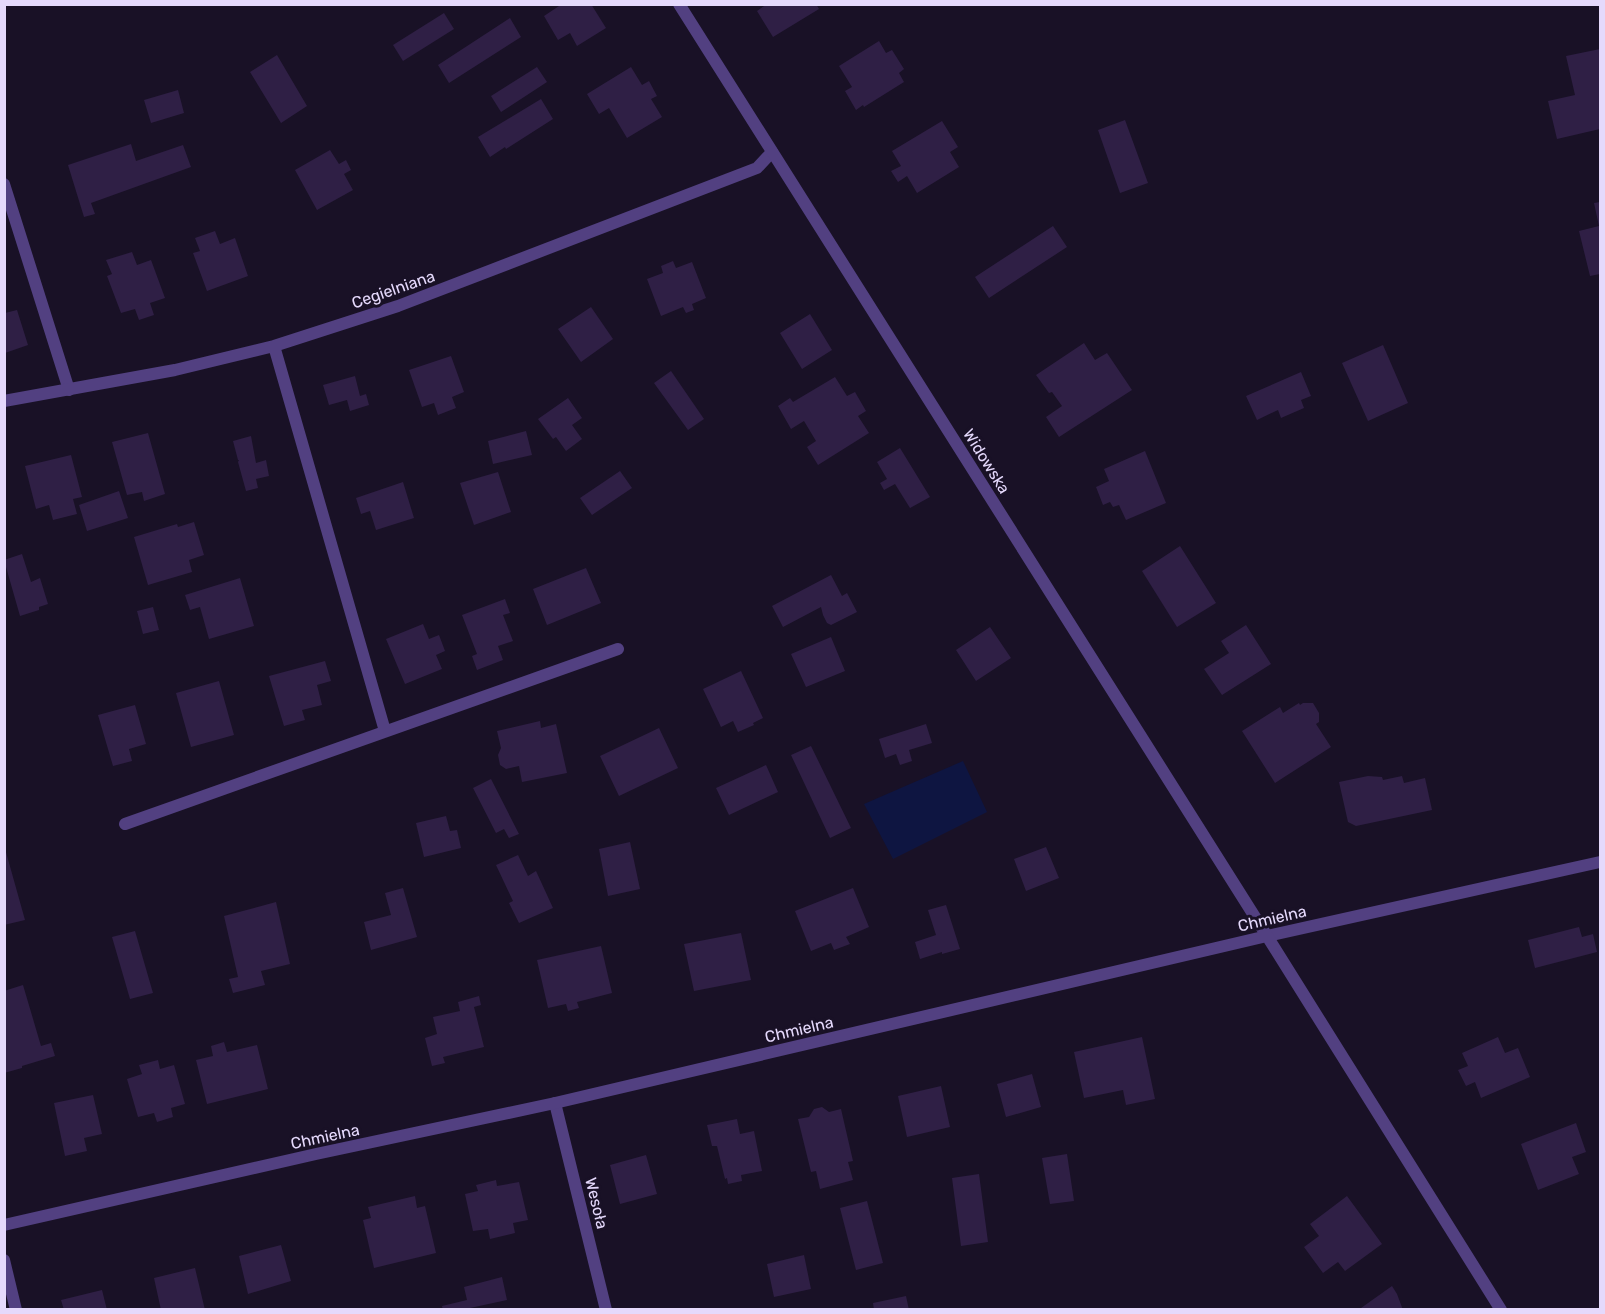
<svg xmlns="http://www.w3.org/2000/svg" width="1605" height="1314" viewBox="0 0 1605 1314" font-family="Rubik,sans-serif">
  <rect width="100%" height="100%" fill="#191126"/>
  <path fill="#0e1541" d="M963,761L987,812L893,859L864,804Z"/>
  <path fill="#2f1f45" d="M562,4H591L606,28L577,46L570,33L558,40L544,16Z
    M767,4H816L819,9L773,37L757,11Z
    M444,13L454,29L403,61L393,45Z
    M510,18L521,37L449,83L438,65Z
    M879,41L886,53L892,50L904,69L899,73L904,82L864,107L863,105L856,110L845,91L852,87L839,66Z
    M1600,49V129L1557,139L1548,101L1575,95L1566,56Z
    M277,55L307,106L281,123L250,72Z
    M537,67L547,82L501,112L491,96Z
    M631,67L642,85L649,81L657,96L651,99L662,117L627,138L609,108L599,114L587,94Z
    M178,90L184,113L151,123L144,100Z
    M541,99L553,119L506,149L505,147L490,157L478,137Z
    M1125,120L1148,183L1120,193L1098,130Z
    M942,121L958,147L950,152L959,167L917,193L907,176L898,182L891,171L901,166L892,151Z
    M131,144L136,161L183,145L191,167L91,203L95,214L84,217L68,165Z
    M330,150L339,164L346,160L351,170L344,174L353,190L317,210L295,170Z
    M1600,202V274L1590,276L1579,231L1599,226L1594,203Z
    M1053,226L1067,247L989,298L975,277Z
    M215,231L220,244L235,238L248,276L207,291L193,253L200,251L195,238Z
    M132,252L137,265L151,260L165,298L150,303L154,315L139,320L135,309L121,313L107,276L112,274L106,260Z
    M673,261L676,268L692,262L706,298L692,304L694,310L686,313L683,307L661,316L647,279L663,273L661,266Z
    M591,307L613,339L581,362L558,329Z
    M17,310L28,345L5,353V313Z
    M810,314L832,350L802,369L780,333Z
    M1084,343L1095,360L1107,353L1132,390L1059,437L1046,417L1062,406L1052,392L1049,393L1036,375Z
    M1383,345L1408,403L1368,421L1342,363Z
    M451,356L464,392L452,397L456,408L438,415L434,403L422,407L409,370Z
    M671,371L704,419L688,430L654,383Z
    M1301,372L1311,396L1301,400L1304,408L1281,418L1278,410L1257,420L1246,396Z
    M355,376L360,396L366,394L369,405L350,411L347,400L329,405L323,385Z
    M835,377L847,396L855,392L866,411L858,416L869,433L818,465L807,447L816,441L804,421L791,429L778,406L790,398L793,402Z
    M568,398L582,418L572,425L582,439L566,451L556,437L553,439L538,419Z
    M526,431L532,455L493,464L488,441Z
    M148,433L165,494L144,501L142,492L127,495L112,442Z
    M251,436L256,463L266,460L269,476L256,479L258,488L246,491L238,462L239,460H238L233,441Z
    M900,448L930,497L910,508L895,484L884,490L880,483L887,479L877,462Z
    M1145,451L1166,503L1126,520L1119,505L1113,507L1110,502L1103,505L1096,487L1109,481L1104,469Z
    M71,455L82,497L73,499L77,514L53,520L49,505L36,509L25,466Z
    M620,471L632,488L592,515L580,498Z
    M498,472L511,512L474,525L460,483Z
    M403,482L414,518L376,530L370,511L361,514L356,498Z
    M119,491L128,518L87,531L79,505Z
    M194,522L204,555L189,560L192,572L148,585L134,537L177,524L178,527Z
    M1180,546L1216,603L1177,627L1142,571Z
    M22,554L31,582L40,578L48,604L39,607V610L20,616L4,560Z
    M586,568L601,603L547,625L533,589Z
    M831,575L842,596L847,593L857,612L831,625L827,623L823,615L821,607L783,627L772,606Z
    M240,578L254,626L209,639L200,607L190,610L185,595Z
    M505,599L510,613L503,615L513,641L498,646L503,660L477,670L472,656L477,654L462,615Z
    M153,607L159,630L143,634L137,611Z
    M423,624L429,639L439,635L445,651L436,655L442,669L405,684L386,639Z
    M1246,625L1271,664L1222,695L1204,669L1229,653L1221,641Z
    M990,627L1011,658L976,681L956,650Z
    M831,637L845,671L806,687L791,654Z
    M325,661L331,681L317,685L322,705L302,710L305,720L284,726L269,676Z
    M741,671L763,718L753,723L754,725L738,732L733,721L721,727L703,689Z
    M219,681L234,735L191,747L176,693Z
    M1299,703L1300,705L1303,703H1313L1319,713V722L1316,724L1331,747L1275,783L1242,731L1280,707L1283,713Z
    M135,705L146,744L129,749L132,761L113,766L98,715Z
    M540,721L541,728L556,724L567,773L522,782L519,766L506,769L500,765L498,755L501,748L497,731Z
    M926,724L932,743L909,750L912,761L900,765L896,754L885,758L879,739Z
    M659,728L678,768L619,796L600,756Z
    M811,746L851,828L830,838L791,755Z
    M766,765L778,792L729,815L716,788Z
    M1368,776L1382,777L1383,780L1402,776L1404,783L1425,778L1432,810L1356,826L1348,822L1339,782Z
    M491,779L519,834L509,838L504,829L496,833L473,788Z
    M446,816L450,831L457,830L461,848L424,857L416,823Z
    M630,842L640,889L608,896L599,849Z
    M4,845L25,920L4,925Z
    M1046,847L1059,878L1026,891L1014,859Z
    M518,855L528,876L536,871L553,908L519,923L509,903L513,901L496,865Z
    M403,888L417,937L371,950L364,922L391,915L385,893Z
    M853,888L869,927L846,937L850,944L834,950L831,943L811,951L795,911Z
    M276,902L290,964L261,971L265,985L233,993L229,979L238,977L224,916Z
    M946,905L960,949L942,954V952L920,959L915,942L936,935L928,910Z
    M1579,927L1582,937L1593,934L1597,952L1535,968L1528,940Z
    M135,931L153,993L130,999L112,937Z
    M741,933L751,980L694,991L684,944Z
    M601,946L612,993L577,1002L579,1008L568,1011L566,1004L548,1008L537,960Z
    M23,985L41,1046L51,1043L55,1056L22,1066V1068L4,1073V991Z
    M479,996L481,1005L474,1007L484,1047L443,1057L445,1063L432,1066L425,1038L437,1034L433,1017L460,1011L458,1002Z
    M1142,1037L1155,1099L1126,1105L1123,1090L1084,1098L1074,1052Z
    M1498,1037L1505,1053L1518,1048L1530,1077L1481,1098L1475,1082L1466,1086L1458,1070L1468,1066L1462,1053Z
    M224,1042L227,1052L257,1045L268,1089L207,1104L196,1060L213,1056L211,1046Z
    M158,1060L160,1069L174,1065L185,1104L171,1108L173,1117L157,1122L154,1113L138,1117L127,1079L142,1074L139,1065Z
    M1032,1074L1041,1107L1006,1117L997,1084Z
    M941,1086L950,1127L907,1137L898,1096Z
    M93,1095L102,1134L84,1138L87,1151L65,1156L54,1103Z
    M822,1107L829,1112L841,1109L853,1161L848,1162L853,1180L820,1189L816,1171L811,1172L798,1119L809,1117L814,1109Z
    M737,1119L740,1134L754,1131L762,1171L741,1175L742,1181L728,1184L727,1178L725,1179L717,1146H712L707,1125Z
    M1576,1123L1586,1152L1572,1157L1579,1174L1538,1190L1521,1144Z
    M1067,1154L1074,1201L1050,1204L1042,1158Z
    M646,1155L657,1194L620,1204L610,1165Z
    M979,1174L988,1242L961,1246L952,1178Z
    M496,1180L497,1186L519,1182L528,1220L513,1223L515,1233L490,1239L488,1229L473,1231L465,1194L478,1191L476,1185Z
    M415,1196L417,1208L425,1206L436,1253L374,1268L363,1220L371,1218L368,1207Z
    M1347,1196L1382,1244L1345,1271L1338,1262L1323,1273L1304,1247L1319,1236L1310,1224Z
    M867,1201L883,1263L856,1270L840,1208Z
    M281,1245L291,1281L248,1294L239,1256Z
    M804,1255L811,1289L774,1297L767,1264Z
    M195,1268L205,1310H161L154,1278Z
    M502,1277L507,1300L470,1308V1310H443L442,1306L467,1300L464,1287Z
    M1392,1286L1397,1294L1403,1310H1362L1361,1308Z
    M102,1290L107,1310H64L61,1300Z
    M906,1296L909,1310H874L873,1303Z"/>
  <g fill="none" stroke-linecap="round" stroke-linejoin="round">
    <path stroke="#524081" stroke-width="12" d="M4,184L69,390"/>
    <path stroke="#524081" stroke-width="12" d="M274,346L385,731
      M4,401L175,370L274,346L398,306L757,168L772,152
      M125,824L618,649
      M1267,936L1600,862
      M555,1103L606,1310
      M4,1260L16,1310"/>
    <path stroke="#524081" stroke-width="12" d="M679,4L1267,936L1501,1310
      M4,1225L316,1154L555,1103L1267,936"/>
  </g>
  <g text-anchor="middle" stroke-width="6" stroke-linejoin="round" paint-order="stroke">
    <g font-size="16" fill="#e5d9fc" stroke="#191126">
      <text transform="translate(393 289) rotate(-19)" y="6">Cegielniana</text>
      <text transform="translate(987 461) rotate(58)" y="6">Widowska</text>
      <text transform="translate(1272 918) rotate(-13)" y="6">Chmielna</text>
      <text transform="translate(799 1029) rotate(-13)" y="6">Chmielna</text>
      <text transform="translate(325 1136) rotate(-12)" y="6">Chmielna</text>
      <text transform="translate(597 1203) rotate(76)" y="6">Wesoła</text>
    </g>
  </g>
  <rect width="1605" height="1314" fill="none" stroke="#e5d9fc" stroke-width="12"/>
</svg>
